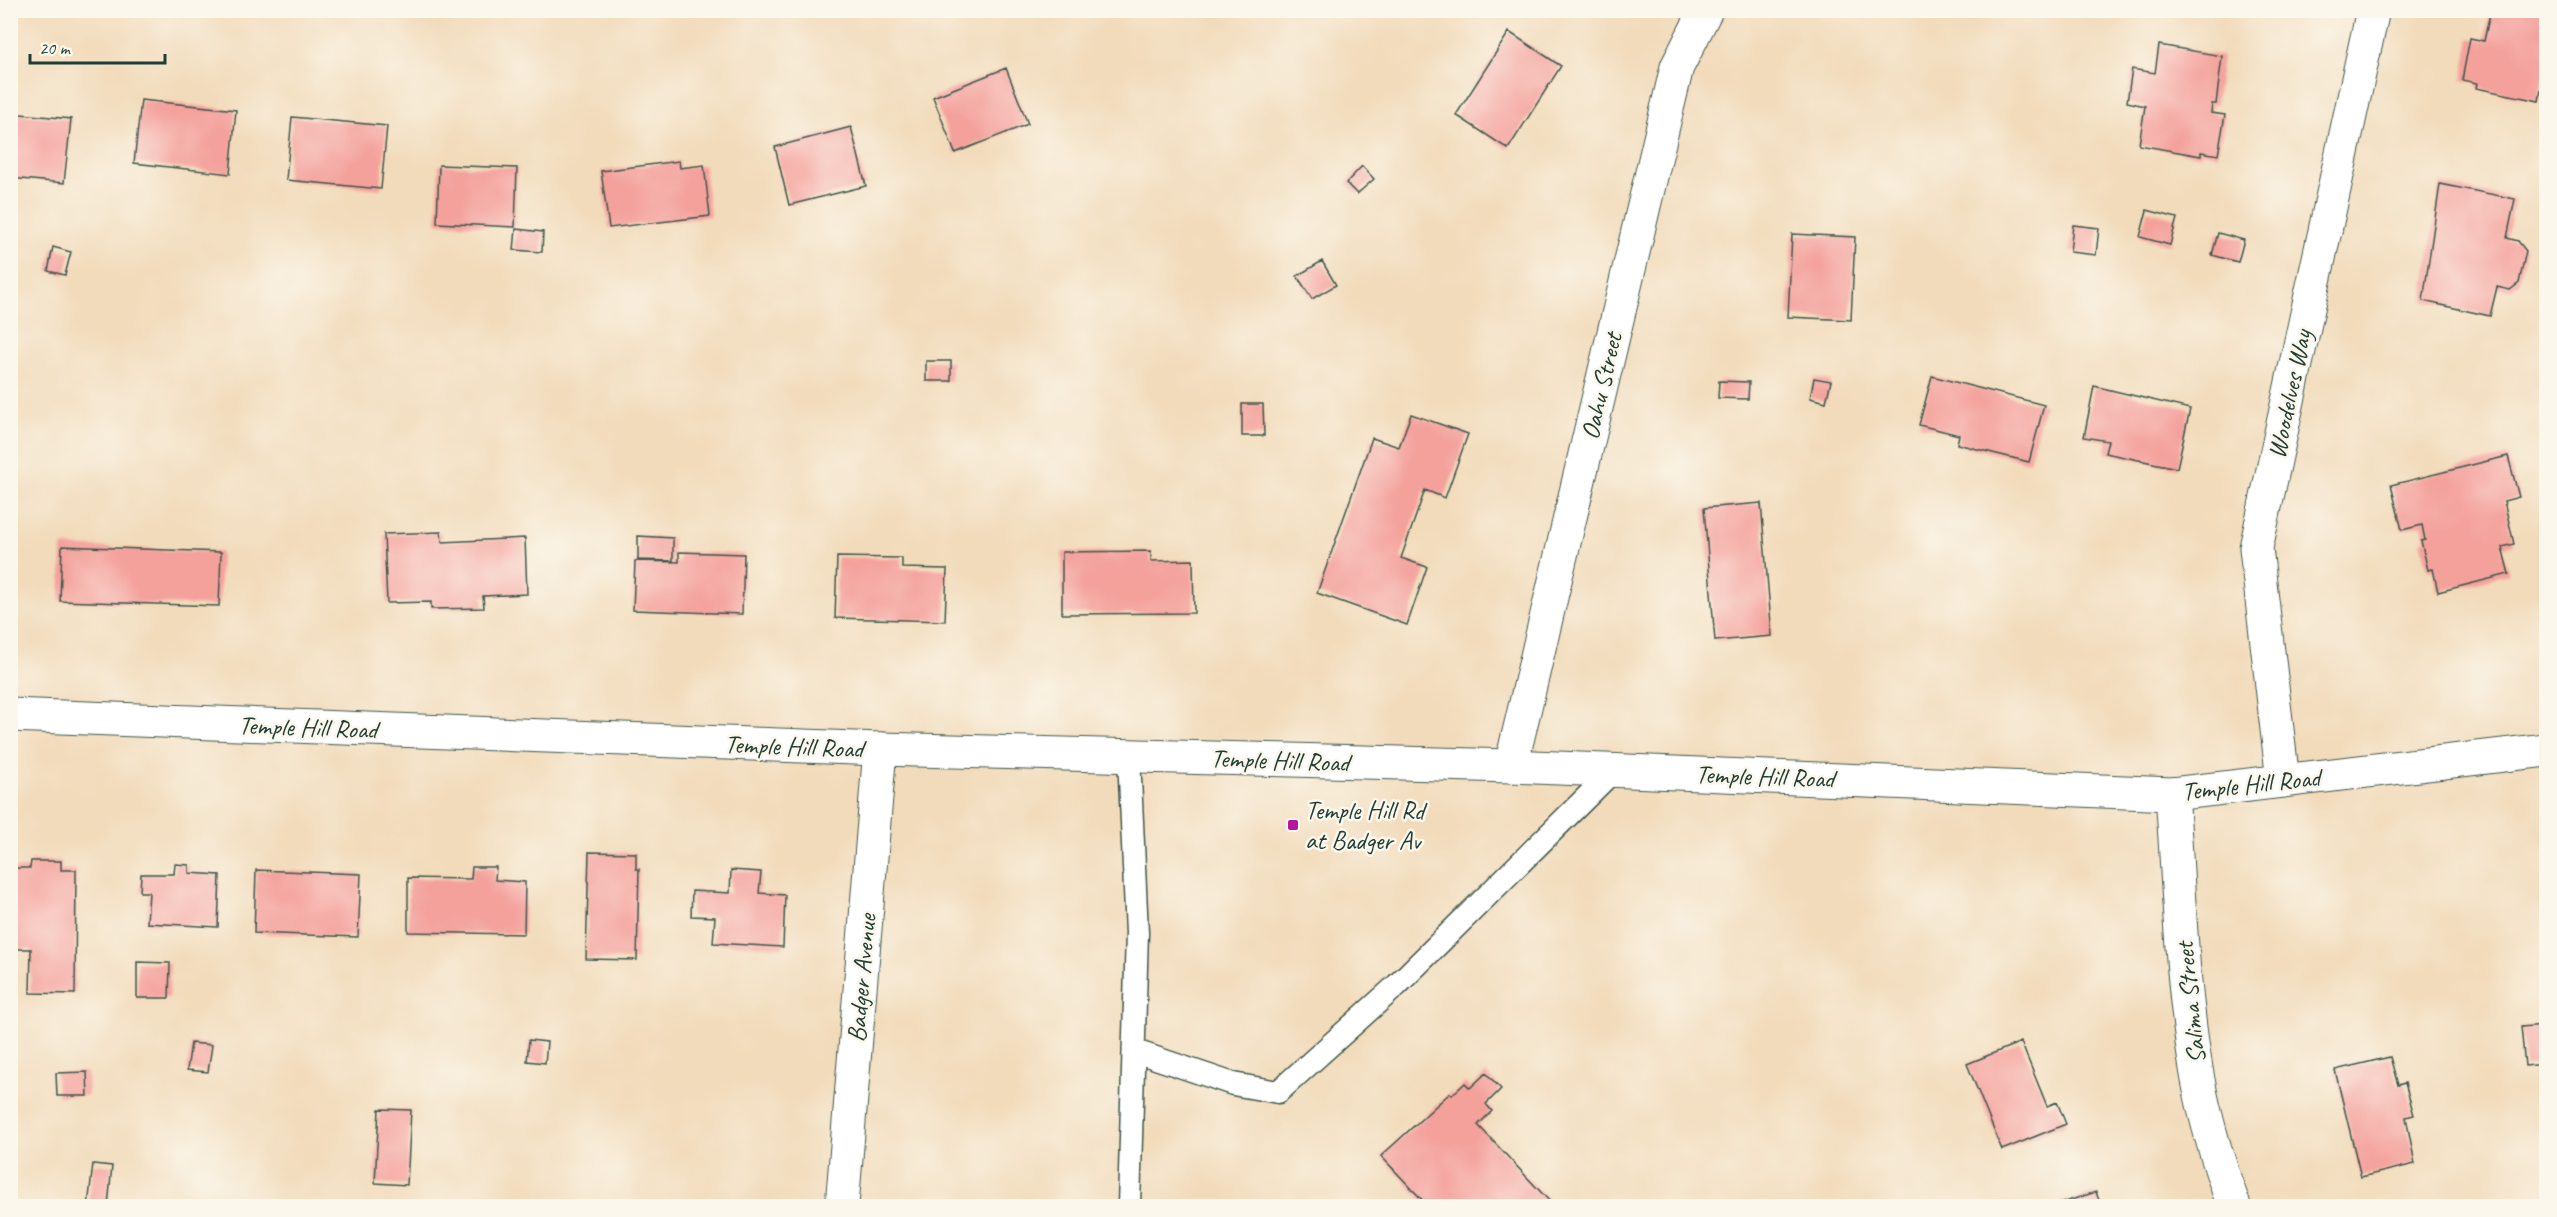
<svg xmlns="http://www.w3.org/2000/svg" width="2557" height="1217" viewBox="0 0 2557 1217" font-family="Caveat,sans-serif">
  <rect width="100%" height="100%" fill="#fbf7ec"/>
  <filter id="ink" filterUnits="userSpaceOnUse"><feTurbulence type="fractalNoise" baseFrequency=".0167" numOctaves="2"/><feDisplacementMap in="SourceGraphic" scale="12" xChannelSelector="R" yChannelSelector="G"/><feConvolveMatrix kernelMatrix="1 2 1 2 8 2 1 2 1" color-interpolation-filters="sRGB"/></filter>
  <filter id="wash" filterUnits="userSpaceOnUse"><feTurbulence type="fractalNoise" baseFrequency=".008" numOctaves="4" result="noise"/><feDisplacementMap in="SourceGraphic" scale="24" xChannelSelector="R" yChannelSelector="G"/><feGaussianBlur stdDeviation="1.35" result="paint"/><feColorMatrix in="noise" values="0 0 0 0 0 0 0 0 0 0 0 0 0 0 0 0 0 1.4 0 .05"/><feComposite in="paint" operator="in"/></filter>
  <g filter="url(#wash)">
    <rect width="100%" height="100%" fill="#f2dbbb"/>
    <g id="blocks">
      <path fill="#f4a19c" d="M2494,10H2546V64L2539,101L2476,88L2477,83L2462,80L2470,38L2484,41L2490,13L2494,14Z
        M1509,32L1561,66L1508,149L1456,115Z
        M2159,45L2222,56L2216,104H2212L2211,113L2225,115L2218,155L2201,152V156L2139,145L2145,106L2127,102L2132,69L2155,73Z
        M1006,68L1028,124L955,153L933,97Z
        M141,100L236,110L230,174L134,163Z
        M10,113L71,119L64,183L10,178Z
        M292,117L387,126L381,189L286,180Z
        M851,127L866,186L789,205L775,147Z
        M679,161L680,168L704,165L710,216L609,228L601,171Z
        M439,165L517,168L515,227L437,223Z
        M1362,166L1374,179L1357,194L1346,183Z
        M2440,184L2515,199L2507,238L2518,241L2526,251L2519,283L2510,290L2497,287L2490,316L2423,301Z
        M2147,210L2177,218L2170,245L2140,237Z
        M2073,225L2099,228L2096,255L2070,252Z
        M516,229L543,232L542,252L514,250Z
        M2218,233L2244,240L2238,262L2212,255Z
        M1792,234L1855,237L1851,320L1788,317Z
        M53,247L71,252L65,275L48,271Z
        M1322,261L1336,285L1312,299L1297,276Z
        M926,361H951V381H926Z
        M1932,376L2044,405L2029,462L1957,444L1959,435L1919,425Z
        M1814,378L1831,381L1826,402L1810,398Z
        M1719,381L1749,382L1748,399L1718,398Z
        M2094,386L2190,409L2177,468L2105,453L2108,441L2084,437Z
        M1242,404H1263L1264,436H1242Z
        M1411,414L1468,434L1445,498L1425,490L1401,558L1427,567L1407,625L1317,593L1372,438L1399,447Z
        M2508,456L2519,497L2504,501L2514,544L2502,547L2509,574L2438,592L2433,569L2428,570L2421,541L2425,540L2422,525L2402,530L2391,485Z
        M1761,503L1772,636L1715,641L1704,508Z
        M441,532L442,542L525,538L527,594L483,596L484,608L431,609V602L387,603L384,534Z
        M638,536L673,538V561L638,560Z
        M62,546L221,552L219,606L60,601Z
        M1151,551V561L1193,560L1194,613L1062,614V552Z
        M679,552L744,554L742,614L633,610L635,561L679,562Z
        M837,557L902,558V568L947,569L945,621L835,618Z
        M589,852L636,853V869H639L637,960L586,959Z
        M31,861H61V870H76L75,994L30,993L31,949H10V868H30Z
        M175,864L189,865V873L220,875L218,927L147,923L149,892H140L141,874H174Z
        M472,867H496L495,880L525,882L524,934L408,932V878L471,879Z
        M256,870L361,874L358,937L254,933Z
        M731,870L761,872L759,893L785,895L783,947L713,943L715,917L691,916L692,891L730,893Z
        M137,962L170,963L169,998H137Z
        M2545,1025L2546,1064L2525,1066L2521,1027Z
        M529,1040L547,1042L545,1063L527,1061Z
        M2021,1042L2047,1106L2057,1102L2066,1124L2002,1150L1967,1064Z
        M191,1043L212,1045L208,1072L187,1070Z
        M2390,1057L2398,1085L2405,1083L2414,1115L2406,1117L2415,1164L2361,1177L2335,1070Z
        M87,1072L88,1096H57L56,1073Z
        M1486,1073L1501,1089L1486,1104L1492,1111L1478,1125L1554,1206H1428L1381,1156L1450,1093L1452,1095L1465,1083L1470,1088Z
        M379,1109L411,1110L407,1185L375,1183Z
        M93,1164L112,1166L108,1206H88Z
        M2096,1192L2101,1206H2052Z"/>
    </g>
  </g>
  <g filter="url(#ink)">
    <use href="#blocks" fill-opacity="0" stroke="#3f5548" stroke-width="1.5"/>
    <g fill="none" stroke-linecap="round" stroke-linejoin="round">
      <defs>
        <path id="service" d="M1135,1051L1233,1084L1278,1092L1397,985L1614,770
          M1129,1206L1137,933L1129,756"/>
        <path id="minor" d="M1511,766L1677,67L1706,10
          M2283,781L2256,548L2373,10
          M2172,794C2179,888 2181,986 2198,1080C2206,1123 2219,1165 2234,1206
          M842,1206L880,749"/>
        <path id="secondary" d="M10,715L880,749L1511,766L2172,794L2546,750"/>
      </defs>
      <use href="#service" stroke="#3f5548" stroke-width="25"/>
      <use href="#minor" stroke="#3f5548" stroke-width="35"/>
      <use href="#secondary" stroke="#3f5548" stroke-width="35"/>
      <use href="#service" stroke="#fff" stroke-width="22"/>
      <use href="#minor" stroke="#fff" stroke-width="33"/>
      <use href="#secondary" stroke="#fff" stroke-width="33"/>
    </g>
  </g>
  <rect fill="#b5179e" stroke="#fbf7ec" stroke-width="2" x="1287" y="819" width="12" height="12" rx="3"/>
  <g text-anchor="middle" stroke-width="5" stroke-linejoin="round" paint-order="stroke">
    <g font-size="26" fill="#1f3d34" stroke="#fbf7ec">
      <text transform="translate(1601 386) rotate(-77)" y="9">Oahu Street</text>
      <text transform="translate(2289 394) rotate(-78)" y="9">Woodelves Way</text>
      <text transform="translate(308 727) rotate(2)" y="9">Temple Hill Road</text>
      <text transform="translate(794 746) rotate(2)" y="9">Temple Hill Road</text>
      <text transform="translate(1280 760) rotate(2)" y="9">Temple Hill Road</text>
      <text transform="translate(1765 776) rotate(2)" y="9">Temple Hill Road</text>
      <text transform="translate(2251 784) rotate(-6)" y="9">Temple Hill Road</text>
      <text transform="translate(861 978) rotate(-85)" y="9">Badger Avenue</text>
      <text transform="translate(2190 1003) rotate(-96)" y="9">Salima Street</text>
    </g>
    <g font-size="26" fill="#1f3d34" stroke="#fbf7ec" text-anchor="start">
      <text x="1305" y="819">Temple Hill Rd<tspan x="1305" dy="30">at Badger Av</tspan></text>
    </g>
  </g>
  <rect width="2557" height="1217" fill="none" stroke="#fbf7ec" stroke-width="36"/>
  <path d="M30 54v9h135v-9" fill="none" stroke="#1f3d34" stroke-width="3"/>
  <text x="39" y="54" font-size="18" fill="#1f3d34" stroke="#fbf7ec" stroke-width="4.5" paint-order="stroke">20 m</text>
</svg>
